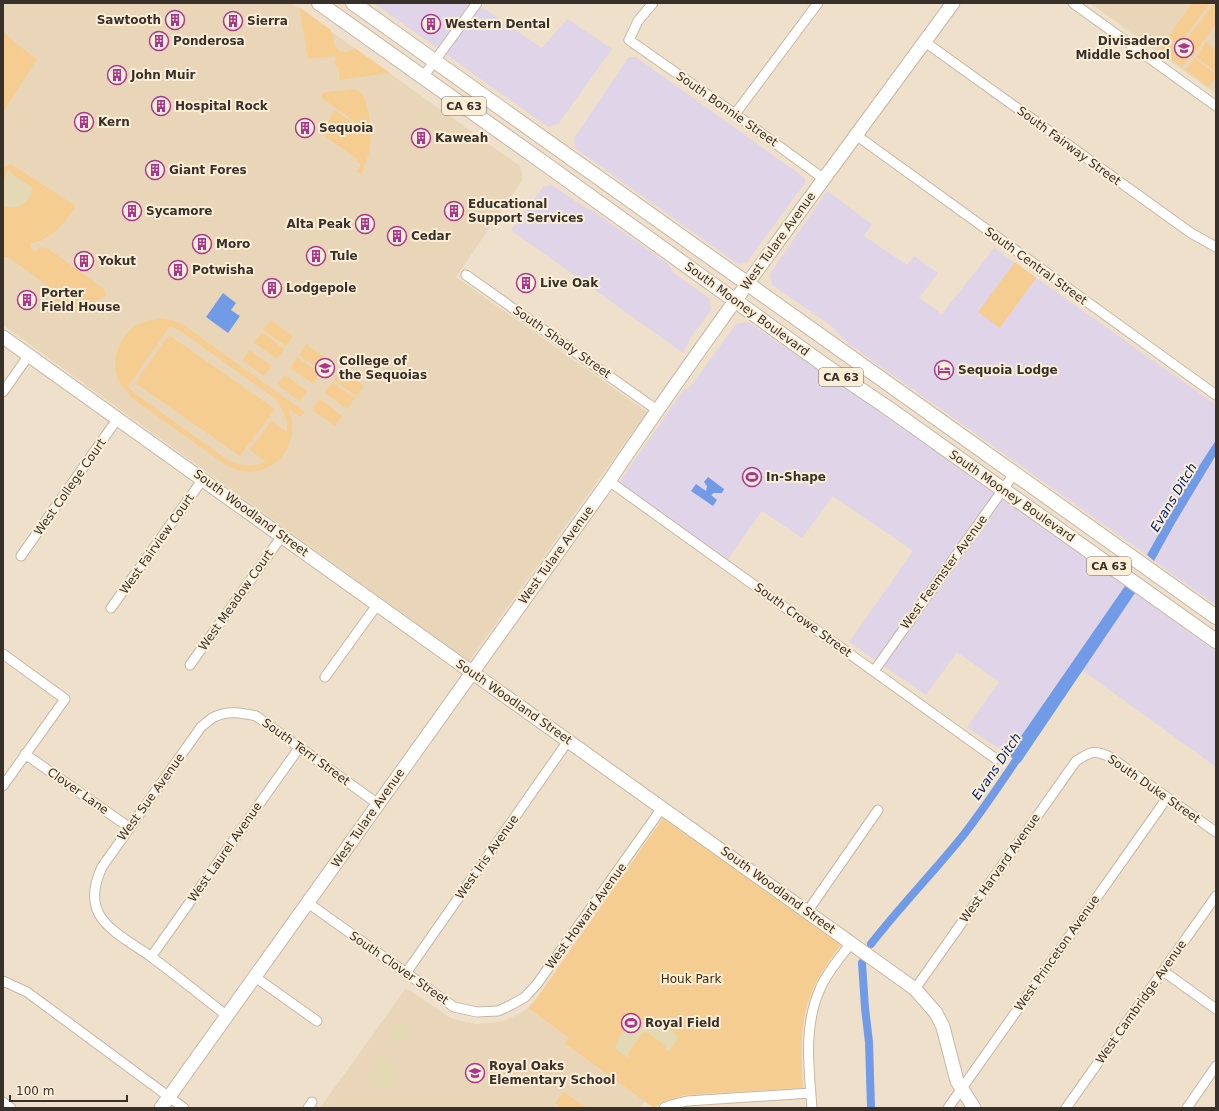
<svg xmlns="http://www.w3.org/2000/svg" width="1219" height="1111" viewBox="0 0 1219 1111" font-family="'DejaVu Sans',sans-serif">
  <rect width="100%" height="100%" fill="#efe0cb"/>
  <path fill="#dfd4e8" d="M374,3H465L486,10L542,48L567,19L612,49L558,124L548,127Z
    M629,57H636L805,178V183L747,262L738,264L575,148L574,138Z
    M552,185L581,205L593,211L668,264L674,273L709,298L711,310L691,337L683,353L511,230L543,187Z
    M827,191L872,224L864,236L907,265L914,256L938,273L919,298L942,314L994,248L1216,405V440L1181,494L1147,555L849,344L830,325L772,285L770,274Z
    M748,322L895,422L1125,586L1008,755L967,727L999,682L957,652L926,695L849,642L913,551L833,496L802,538L762,511L728,559L619,483L682,392L692,385L736,324Z
    M1213,460L1216,462V605L1154,561L1175,523Z
    M1135,593L1216,651V767L1082,670Z"/>
  <path fill="#e9d6b9" d="M3,3H291L520,166L523,179L456,277L647,412L469,661L3,325Z
    M1090,3H1216V94Z
    M406,988L443,1013L451,1018L465,1022L478,1024L492,1023L506,1020L519,1014L528,1008L570,1038L566,1045L645,1101L640,1108H320Z"/>
  <path fill="#f6cd90" fill-rule="evenodd" d="M1192,3H1210L1179,45L1168,37Z
    M1214,3H1216V24L1193,56L1181,47Z
    M299,7L331,30V33L334,35C332,50 343,57 355,48L390,73L339,80V70L334,62L336,59L334,56L308,59Z
    M3,32C15,41 24,51 37,59L3,112Z
    M1167,39L1191,56L1182,67L1159,51Z
    M1206,42L1216,50V72L1196,57Z
    M1194,58L1216,74V77L1209,87L1186,70Z
    M356,89C368,95 370,119 371,132L370,133L322,98L321,95L326,92Z
    M335,110L369,134L371,137L369,154L361,175L356,171L361,165L357,162L358,160L321,133L332,116L331,115Z
    M11,164L76,206C63,225 53,238 30,244L34,252L41,247L49,249L104,289L106,295L102,298L70,313L49,297V289L44,283L8,257H3V167Z
    M1015,262L1036,278L1000,328L978,312Z
    M162,318L175,321L185,326L305,412L301,417L288,409C302,441 278,477 241,471C236,470 231,467 227,466L133,399C127,393 122,387 118,379C110,361 119,337 135,326C143,321 153,320 162,318ZM170,326L180,331L273,397C283,408 288,418 287,432L271,421L250,450L266,462C253,467 242,466 229,461L133,392L128,386Z
    M271,320L293,336L286,346L263,330Z
    M262,332L284,349L277,359L254,343Z
    M169,335L275,409L240,456L135,383Z
    M306,344L329,361L322,371L299,355Z
    M249,350L272,366L264,376L242,360Z
    M297,357L320,373L313,384L290,368Z
    M341,369L364,386L356,396L334,380Z
    M285,375L307,391L300,401L277,385Z
    M332,382L355,398L347,409L325,393Z
    M320,399L342,416L335,426L312,410Z
    M663,818L841,945C801,996 799,1025 803,1088L685,1095L663,1102L654,1108L565,1044L569,1038L528,1008L536,999Z
    M564,1092L587,1108H562L555,1103Z"/>
  <path fill="#e3d9b4" d="M7,170H10L13,175L32,187C33,203 16,211 3,206C3,192 3,183 7,170Z
    M643,1020C659,1019 670,1025 678,1038L669,1051L666,1050L665,1045L647,1032L642,1033L629,1052L628,1058L615,1049C618,1033 628,1024 643,1020Z
    M401,1021L412,1028L400,1045L389,1037Z
    M379,1058L400,1072L385,1092L365,1078Z"/>
  <path fill="#729be7" d="M223,293L236,303L231,310L240,316L228,333L206,317Z
    M1216,440V455L1175,523L1154,561L1147,555L1181,494Z
    M708,477L724,489L722,493H714L711,495L717,500L713,506L691,491L696,484L706,491L707,486L704,482Z
    M1125,586L1135,593L1020,763L1008,755Z"/>
  <g fill="none" stroke-linecap="round" stroke-linejoin="round">
    <path stroke="#729be7" stroke-width="8" d="M871,944C901,905 935,871 965,833C985,807 1003,780 1021,753
      M862,963L865,1008L869,1042L871,1108"/>
    <defs>
      <path id="street" d="M653,3L638,21L629,40L735,114L824,179
        M1073,3L1216,106
        M925,42L1191,233L1216,247
        M423,77L477,3
        M735,114L818,3
        M856,135L1216,395
        M466,275L657,410
        M3,392L29,355
        M609,481L996,759
        M21,556L118,418
        M111,608L203,479
        M3,654L65,699L3,786
        M190,665L282,536
        M874,671L1014,474
        M325,677L377,605
        M25,754L130,828
        M308,903L454,1007L477,1012L498,1011L511,1005L525,997L537,984L662,808
        M807,912L878,810
        M151,957L299,748
        M1163,971L1216,1009
        M406,973L568,741
        M255,977L317,1021
        M3,981L27,992L184,1108
        M915,989L1076,761C1090,752 1094,749 1110,757L1216,832
        M227,1016C202,996 176,975 150,956C135,945 108,931 99,914C91,899 95,882 102,867L201,727C205,724 210,719 214,717C228,710 242,713 256,716L378,804
        M3,1102L11,1108
        M308,1108L312,1102
        M664,1108L671,1105L687,1101L811,1093
        M812,1108C809,1068 803,1027 820,989C827,972 840,958 851,943
        M948,1108L1167,798
        M1066,1108L1216,896
        M1187,1108L1216,1066"/>
      <path id="secondary" d="M3,337L915,989L936,1013L943,1027L957,1081L974,1108
        M161,1108L609,481C719,318 837,162 953,3"/>
      <path id="primary" d="M319,3L544,163L823,364L888,408L1216,641
        M353,3L1216,617"/>
    </defs>
    <use href="#street" stroke="#c5b7a2" stroke-width="11"/>
    <use href="#secondary" stroke="#c5b7a2" stroke-width="15"/>
    <use href="#primary" stroke="#c5b7a2" stroke-width="16"/>
    <use href="#street" stroke="#fff" stroke-width="9"/>
    <use href="#secondary" stroke="#fff" stroke-width="13"/>
    <use href="#primary" stroke="#fff" stroke-width="14"/>
  </g>
  <defs>
    <symbol id="building-ring" viewBox="-11 -11 22 22"><circle r="9.5" fill="#fdeed8" stroke="#aa358e" stroke-width="1.5"/><path d="M-4-6H4V6H1V3H-1V6H-4ZM-2.5-4.3h1.7v1.8h-1.7ZM.8-4.3h1.7v1.8H.8ZM-2.5-1h1.7V.8h-1.7ZM.8-1h1.7V.8H.8Z" fill="#aa358e"/></symbol>
    <symbol id="school-ring" viewBox="-11 -11 22 22"><circle r="9.5" fill="#fdeed8" stroke="#aa358e" stroke-width="1.5"/><path d="M0-5L7-2L0 1L-7-2ZM-4 1L0 2.5L4 1V4Q0 6-4 4Z" fill="#aa358e"/></symbol>
    <symbol id="university-ring" viewBox="-11 -11 22 22"><circle r="9.5" fill="#fdeed8" stroke="#aa358e" stroke-width="1.5"/><path d="M0-5L7-2L0 1L-7-2ZM-4 1L0 2.5L4 1V4Q0 6-4 4Z" fill="#aa358e"/></symbol>
    <symbol id="hotel-ring" viewBox="-11 -11 22 22"><circle r="9.5" fill="#fdeed8" stroke="#aa358e" stroke-width="1.5"/><path d="M-6-4.5h1.5V1H6V5H4.5V3h-9V5H-6ZM-4 0a1.8 1.8 0 1 1 3.6 0ZM.5 0V-2.5h3Q6-2.5 6 0Z" fill="#aa358e"/></symbol>
    <symbol id="stadium-ring" viewBox="-11 -11 22 22"><circle r="9.5" fill="#fdeed8" stroke="#aa358e" stroke-width="1.5"/><path d="M0-5a6.5 5 0 1 0 0 10a6.5 5 0 1 0 0-10ZM-3.5-1.8h7v3.6h-7Z" fill="#aa358e"/></symbol>
  </defs>
  <g fill-rule="evenodd">
    <use href="#building-ring" x="164" y="9" width="22" height="22"/>
    <use href="#building-ring" x="222" y="10" width="22" height="22"/>
    <use href="#building-ring" x="420" y="13" width="22" height="22"/>
    <use href="#building-ring" x="148" y="30" width="22" height="22"/>
    <use href="#school-ring" x="1173" y="37" width="22" height="22"/>
    <use href="#building-ring" x="106" y="64" width="22" height="22"/>
    <use href="#building-ring" x="150" y="95" width="22" height="22"/>
    <use href="#building-ring" x="73" y="111" width="22" height="22"/>
    <use href="#building-ring" x="294" y="117" width="22" height="22"/>
    <use href="#building-ring" x="410" y="127" width="22" height="22"/>
    <use href="#building-ring" x="144" y="159" width="22" height="22"/>
    <use href="#building-ring" x="121" y="200" width="22" height="22"/>
    <use href="#building-ring" x="443" y="200" width="22" height="22"/>
    <use href="#building-ring" x="354" y="213" width="22" height="22"/>
    <use href="#building-ring" x="386" y="225" width="22" height="22"/>
    <use href="#building-ring" x="191" y="233" width="22" height="22"/>
    <use href="#building-ring" x="305" y="245" width="22" height="22"/>
    <use href="#building-ring" x="73" y="250" width="22" height="22"/>
    <use href="#building-ring" x="167" y="259" width="22" height="22"/>
    <use href="#building-ring" x="515" y="272" width="22" height="22"/>
    <use href="#building-ring" x="261" y="277" width="22" height="22"/>
    <use href="#building-ring" x="16" y="289" width="22" height="22"/>
    <use href="#university-ring" x="314" y="357" width="22" height="22"/>
    <use href="#hotel-ring" x="933" y="359" width="22" height="22"/>
    <use href="#stadium-ring" x="741" y="466" width="22" height="22"/>
    <use href="#stadium-ring" x="620" y="1012" width="22" height="22"/>
    <use href="#school-ring" x="464" y="1062" width="22" height="22"/>
  </g>
  <g text-anchor="middle" stroke-width="4" stroke-linejoin="round" paint-order="stroke">
    <g fill="#fdeed8" stroke="#726a5e" stroke-width="1">
      <rect x="442" y="97" width="44" height="18" rx="3"/>
      <rect x="819" y="368" width="44" height="18" rx="3"/>
      <rect x="1087" y="557" width="44" height="18" rx="3"/>
    </g>
    <g font-size="11" font-weight="bold" fill="#373129">
      <text x="464" y="110">CA 63</text>
      <text x="841" y="381">CA 63</text>
      <text x="1109" y="570">CA 63</text>
    </g>
    <g font-size="12" font-weight="bold" fill="#373129" stroke="#fdeed8" text-anchor="start">
      <text x="161" y="24" text-anchor="end">Sawtooth</text>
      <text x="247" y="25">Sierra</text>
      <text x="445" y="28">Western Dental</text>
      <text x="173" y="45">Ponderosa</text>
      <text x="1170" y="45" text-anchor="end">Divisadero<tspan x="1170" dy="14">Middle School</tspan></text>
      <text x="131" y="79">John Muir</text>
      <text x="175" y="110">Hospital Rock</text>
      <text x="98" y="126">Kern</text>
      <text x="319" y="132">Sequoia</text>
      <text x="435" y="142">Kaweah</text>
      <text x="169" y="174">Giant Fores</text>
      <text x="468" y="208">Educational<tspan x="468" dy="14">Support Services</tspan></text>
      <text x="146" y="215">Sycamore</text>
      <text x="351" y="228" text-anchor="end">Alta Peak</text>
      <text x="411" y="240">Cedar</text>
      <text x="216" y="248">Moro</text>
      <text x="330" y="260">Tule</text>
      <text x="98" y="265">Yokut</text>
      <text x="192" y="274">Potwisha</text>
      <text x="540" y="287">Live Oak</text>
      <text x="286" y="292">Lodgepole</text>
      <text x="41" y="297">Porter<tspan x="41" dy="14">Field House</tspan></text>
      <text x="339" y="365">College of<tspan x="339" dy="14">the Sequoias</tspan></text>
      <text x="958" y="374">Sequoia Lodge</text>
      <text x="766" y="481">In-Shape</text>
      <text x="645" y="1027">Royal Field</text>
      <text x="489" y="1070">Royal Oaks<tspan x="489" dy="14">Elementary School</tspan></text>
    </g>
    <g font-size="12" fill="#373129" stroke="#fdeed8">
      <text transform="translate(727 109) rotate(35)" y="4">South Bonnie Street</text>
      <text transform="translate(1069 146) rotate(36)" y="4">South Fairway Street</text>
      <text transform="translate(778 241) rotate(-54)" y="4">West Tulare Avenue</text>
      <text transform="translate(1036 266) rotate(36)" y="4">South Central Street</text>
      <text transform="translate(747 309) rotate(36)" y="4">South Mooney Boulevard</text>
      <text transform="translate(562 342) rotate(35)" y="4">South Shady Street</text>
      <text transform="translate(70 487) rotate(-55)" y="4">West College Court</text>
      <text transform="translate(1012 496) rotate(35)" y="4">South Mooney Boulevard</text>
      <text transform="translate(251 513) rotate(36)" y="4">South Woodland Street</text>
      <text transform="translate(157 544) rotate(-55)" y="4">West Fairview Court</text>
      <text transform="translate(556 555) rotate(-54)" y="4">West Tulare Avenue</text>
      <text transform="translate(944 572) rotate(-54)" y="4">West Feemster Avenue</text>
      <text transform="translate(236 600) rotate(-55)" y="4">West Meadow Court</text>
      <text transform="translate(803 620) rotate(36)" y="4">South Crowe Street</text>
      <text transform="translate(514 702) rotate(35)" y="4">South Woodland Street</text>
      <text transform="translate(306 752) rotate(36)" y="4">South Terri Street</text>
      <text transform="translate(1154 789) rotate(35)" y="4">South Duke Street</text>
      <text transform="translate(78 791) rotate(35)" y="4">Clover Lane</text>
      <text transform="translate(151 797) rotate(-54)" y="4">West Sue Avenue</text>
      <text transform="translate(368 818) rotate(-55)" y="4">West Tulare Avenue</text>
      <text transform="translate(225 852) rotate(-55)" y="4">West Laurel Avenue</text>
      <text transform="translate(487 857) rotate(-55)" y="4">West Iris Avenue</text>
      <text transform="translate(1000 868) rotate(-55)" y="4">West Harvard Avenue</text>
      <text transform="translate(778 890) rotate(36)" y="4">South Woodland Street</text>
      <text transform="translate(586 916) rotate(-54)" y="4">West Howard Avenue</text>
      <text transform="translate(1057 953) rotate(-55)" y="4">West Princeton Avenue</text>
      <text transform="translate(399 968) rotate(35)" y="4">South Clover Street</text>
      <text transform="translate(1141 1002) rotate(-55)" y="4">West Cambridge Avenue</text>
    </g>
    <g font-size="12" fill="#3d2801" stroke="#fdeed8">
      <text x="691" y="983">Houk Park</text>
    </g>
    <g font-size="13" font-style="italic" fill="#00257b" stroke="#fdeed8">
      <text transform="translate(1173 497) rotate(-59)" y="5">Evans Ditch</text>
      <text transform="translate(996 766) rotate(-56)" y="5">Evans Ditch</text>
    </g>
  </g>
  <rect width="1219" height="1111" fill="none" stroke="#373129" stroke-width="8"/>
  <path d="M10 1095v6h117v-6" fill="none" stroke="#373129" stroke-width="2"/>
  <text x="16" y="1095" font-size="12" fill="#373129" stroke="#fdeed8" stroke-width="3" paint-order="stroke">100 m</text>
</svg>
